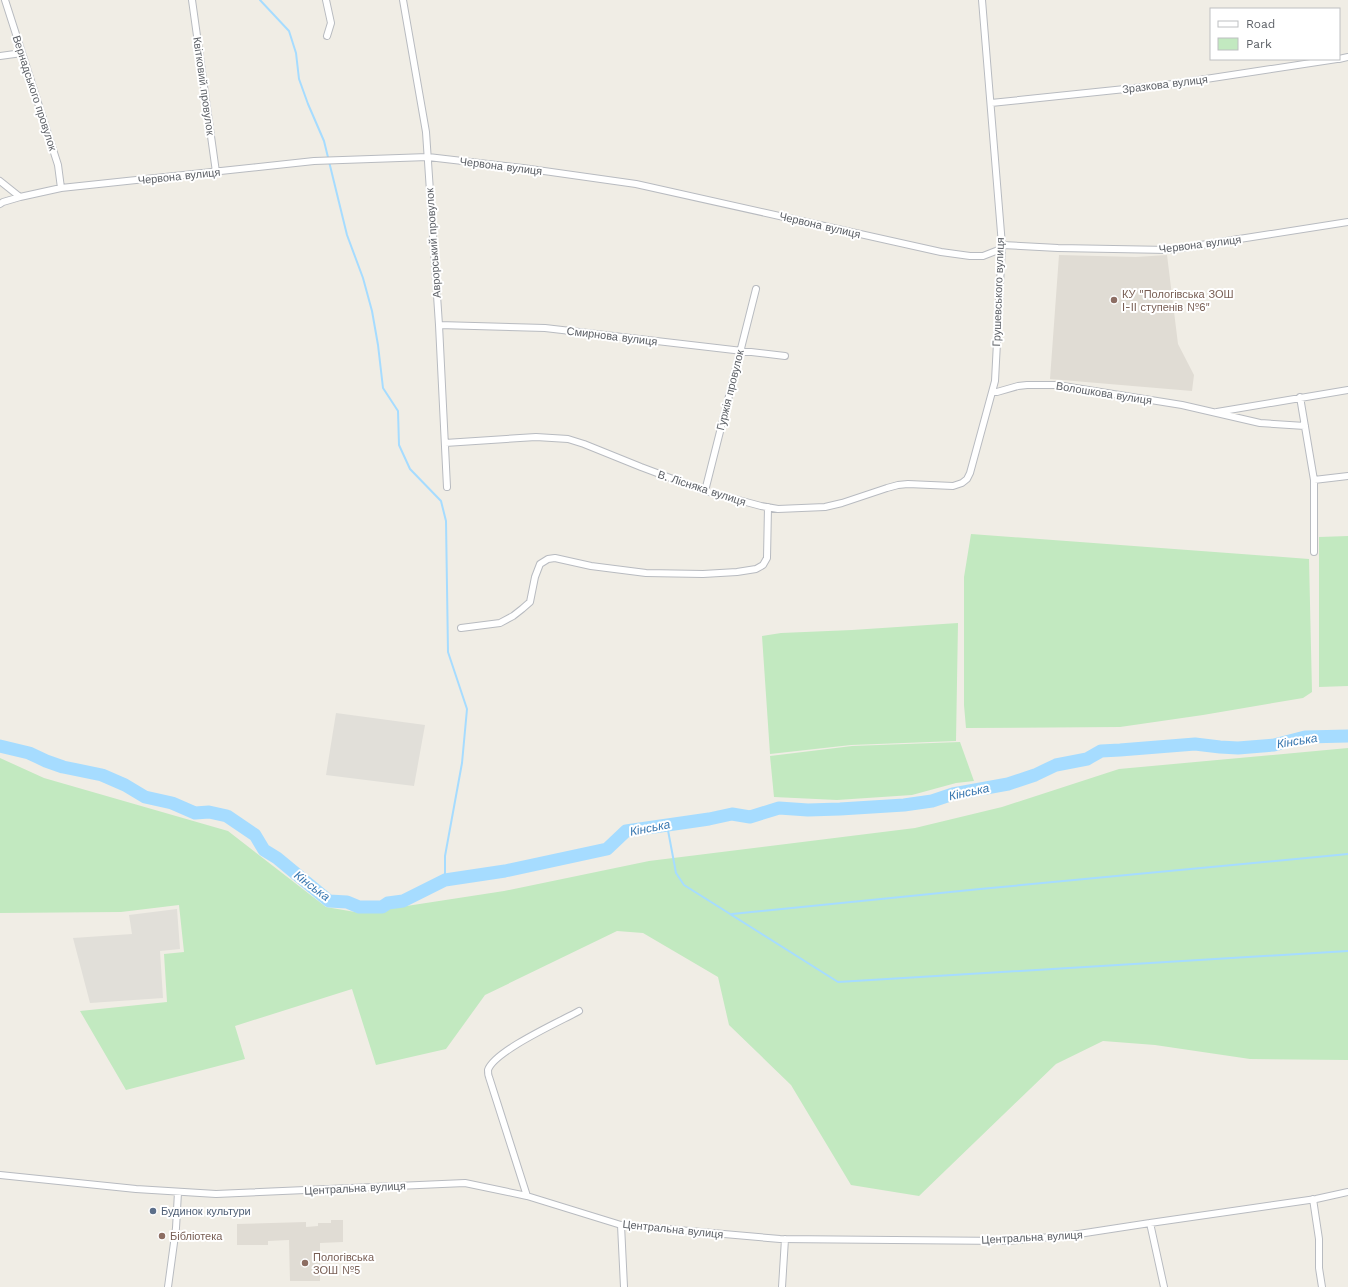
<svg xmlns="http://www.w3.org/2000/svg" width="1348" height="1287" viewBox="0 0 1348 1287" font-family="'Work Sans',sans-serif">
  <rect width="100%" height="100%" fill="#f0ede5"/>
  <path fill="#e1dfd9" d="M336,713L425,725L414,786L326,775Z
    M177,909L180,949L160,951L163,998L90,1003L73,938L132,934L129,915Z"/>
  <path fill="#e0dcd4" d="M1059,255L1136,257L1167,255L1178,344L1194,375L1192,391L1050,379Z
    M331,1220H343V1242L320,1243V1281H290L289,1240L268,1241V1245H237V1224L306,1222V1227L318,1226V1223H331Z"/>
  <path fill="#c2e9c0" d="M971,534L1309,559L1312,692L1303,698L1203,715L1120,727L966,728L964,705V577Z
    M1348,536V686L1319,687V537Z
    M958,623L956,741L851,745L770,754L762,636L781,633L852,630Z
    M960,742L974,781L956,783L912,795L837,800L774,797L770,756L852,746Z
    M1348,748V1060L1250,1059L1155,1045L1103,1041L1056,1064L919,1196L851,1185L791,1085L729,1025L718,977L643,933L617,931L485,995L446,1049L376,1065L352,989L235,1026L245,1059L126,1090L80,1011L167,1002L164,954L184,952L179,905L121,912L0,913V758L44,778L228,831L326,907L361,913L504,891L649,861L915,828L1002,807L1119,769Z"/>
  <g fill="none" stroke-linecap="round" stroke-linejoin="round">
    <path stroke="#a6dcff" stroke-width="2" d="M260,0L289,31L296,53L299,79L308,104L324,141L347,235L363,278L372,311L378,345L383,388L398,411L399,445L410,469L441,501L446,521L448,652L467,709L462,763L445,856V880
      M667,825L676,873L684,885L838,982L1348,951
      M732,914L980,889L1348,854"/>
    <path stroke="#a6dcff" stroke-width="13" d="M0,746L29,753L46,761L63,767L102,775L125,785L145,797L172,803L195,813L209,812L227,816L255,835L264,850L277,858L329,901L347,902L359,907H382L388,903L403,901L445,880L505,871L607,849L626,831L709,819L732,814L750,817L779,808L808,810L840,809L904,805L932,801L953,794L1008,784L1035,775L1056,765L1087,759L1101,751L1120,750L1195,744L1220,747L1238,748L1274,745L1305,737L1348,736"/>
    <defs>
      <path id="minor" d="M5,0L58,165L61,188
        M192,0L216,172
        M326,0L331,23L327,36
        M403,0L426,132L439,325L447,487
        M0,56L22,53
        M1339,59L1348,57
        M991,103L1173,84L1337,59
        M0,181L20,197L61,188L314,161L428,157L523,168L636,184L941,252L970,256H983L1001,249
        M0,204L3,202L20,197
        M1002,245L1058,248L1169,250L1348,222
        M439,325L545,328L785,356
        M993,391L997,392L1018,386L1027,385H1057L1182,405L1260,423L1305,426
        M1300,397L1314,480V552
        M1217,412L1348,390
        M445,443L536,437L568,439L584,444L641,467L705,491L761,506L778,509L825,507L842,503L887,488L898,485L908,484L953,486L962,483L967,479L970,473L995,381L1002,245L982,0
        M1314,480L1348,476
        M705,491L756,289
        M461,628L500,623L513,616L522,609L530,602L535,577L540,564L548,559L555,558L591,566L646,573L703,574L737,572L756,569L763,565L767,558L768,507
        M0,1175L136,1189L216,1194L465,1183L527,1196L621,1225L780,1239L1007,1241L1072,1235L1150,1223L1316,1199L1348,1192
        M527,1196L489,1077C488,1075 488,1072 488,1070C494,1051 561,1021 579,1011
        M1313,1199L1319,1239V1268L1322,1287
        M1150,1223L1164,1287
        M621,1225L624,1287
        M168,1287L176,1228L178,1192
        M782,1287L785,1239"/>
    </defs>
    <use href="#minor" stroke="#b8bbc0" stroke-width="8"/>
    <use href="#minor" stroke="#fff" stroke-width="6"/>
  </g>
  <g fill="#8d6e63" stroke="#fff" stroke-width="1.5">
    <circle cx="1114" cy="300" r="4"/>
    <circle cx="162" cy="1236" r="4"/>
    <circle cx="305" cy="1263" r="4"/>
  </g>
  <circle fill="#5c6f8a" stroke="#fff" stroke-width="1.5" cx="153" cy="1211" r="4"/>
  <g text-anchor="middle" stroke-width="4" stroke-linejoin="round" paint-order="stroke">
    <g font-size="11" fill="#5d6167" stroke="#fff">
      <text transform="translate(1165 84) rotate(-7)" y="4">Зразкова вулиця</text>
      <text transform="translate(204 86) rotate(82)" y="4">Квітковий провулок</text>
      <text transform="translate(35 93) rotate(72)" y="4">Вернадського провулок</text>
      <text transform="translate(501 166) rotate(7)" y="4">Червона вулиця</text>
      <text transform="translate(179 176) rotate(-6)" y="4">Червона вулиця</text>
      <text transform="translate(820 225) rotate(13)" y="4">Червона вулиця</text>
      <text transform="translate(433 243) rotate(-94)" y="4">Аврорський провулок</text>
      <text transform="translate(1200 244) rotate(-7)" y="4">Червона вулиця</text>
      <text transform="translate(998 292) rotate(-88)" y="4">Грушевського вулиця</text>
      <text transform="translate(612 336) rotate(7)" y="4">Смирнова вулиця</text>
      <text transform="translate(730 390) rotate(-76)" y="4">Гуржія провулок</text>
      <text transform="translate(1104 393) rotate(9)" y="4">Волошкова вулиця</text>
      <text transform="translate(702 488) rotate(18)" y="4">В. Лісняка вулиця</text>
      <text transform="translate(355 1188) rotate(-3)" y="4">Центральна вулиця</text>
      <text transform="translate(673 1229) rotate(6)" y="4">Центральна вулиця</text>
      <text transform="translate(1032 1237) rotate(-3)" y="4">Центральна вулиця</text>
    </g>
    <g font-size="11" fill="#785e54" stroke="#fff" text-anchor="start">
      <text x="1122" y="298">КУ "Пологівська ЗОШ<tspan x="1122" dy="13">І-ІІ ступенів №6"</tspan></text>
      <text x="170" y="1240">Бібліотека</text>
      <text x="313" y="1261">Пологівська<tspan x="313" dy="13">ЗОШ №5</tspan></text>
    </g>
    <g font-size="11" fill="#4e5e75" stroke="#fff" text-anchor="start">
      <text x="161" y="1215">Будинок культури</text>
    </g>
    <g font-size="12" font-style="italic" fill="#3877b0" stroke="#fff">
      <text transform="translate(1297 741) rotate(-9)" y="4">Кінська</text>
      <text transform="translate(969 792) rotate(-12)" y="4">Кінська</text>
      <text transform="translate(650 828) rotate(-11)" y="4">Кінська</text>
      <text transform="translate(312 886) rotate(37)" y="4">Кінська</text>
    </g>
  </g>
  <rect x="1210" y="8" width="130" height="52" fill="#ffffff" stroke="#bec0c2"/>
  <rect x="1218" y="21" width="20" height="6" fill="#ffffff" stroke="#bec0c2"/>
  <text x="1246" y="28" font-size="12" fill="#5d6167">Road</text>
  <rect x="1218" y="38" width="20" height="12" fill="#c2e9c0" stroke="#bec0c2"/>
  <text x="1246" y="48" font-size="12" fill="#5d6167">Park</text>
</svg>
